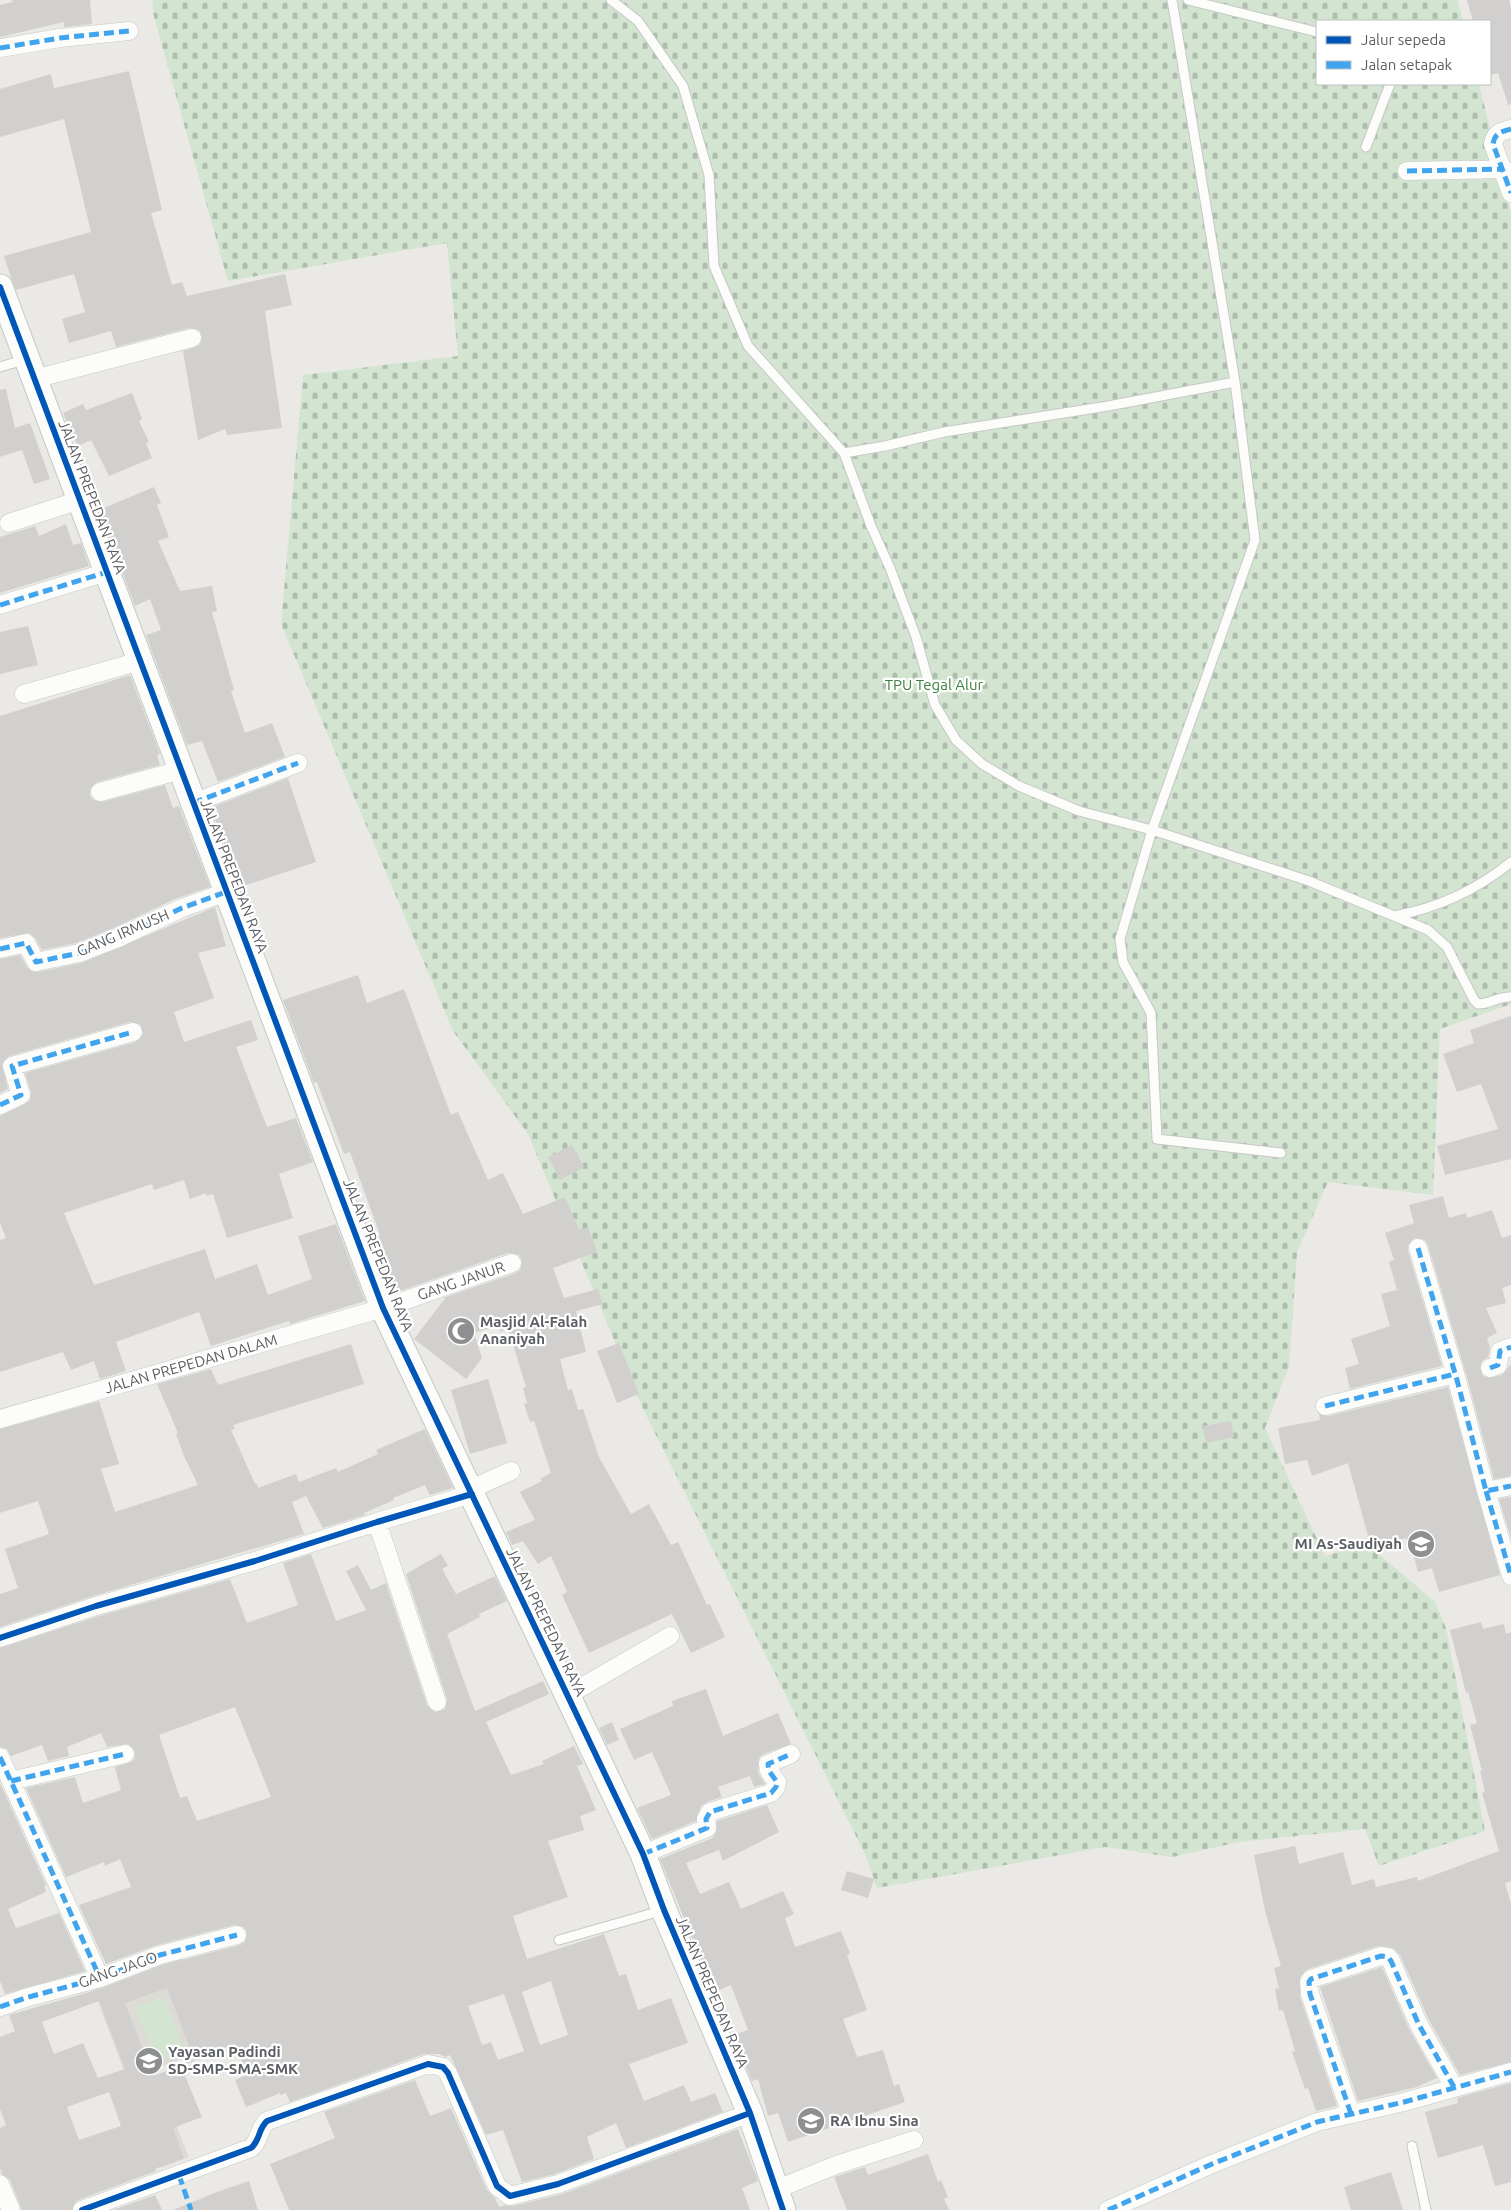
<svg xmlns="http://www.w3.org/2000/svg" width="1511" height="2210" viewBox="0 0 1511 2210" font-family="Ubuntu,sans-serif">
  <defs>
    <pattern id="cemetery-stones" width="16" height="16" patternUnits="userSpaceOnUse" patternTransform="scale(1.25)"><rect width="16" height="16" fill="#d3e5d1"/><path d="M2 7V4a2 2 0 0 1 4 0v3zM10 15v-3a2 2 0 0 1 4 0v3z" fill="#aebdad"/></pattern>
  </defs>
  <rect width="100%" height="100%" fill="#eae9e5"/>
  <path fill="#dddbd5" d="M181,1953L217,2053L187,2064L185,2058L153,2069L189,2157L161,2168L92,1986Z"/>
  <path fill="url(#cemetery-stones)" d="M152,0H1458L1463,21H1317V84H1479L1511,214V1004L1440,1029L1433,1195L1328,1182L1297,1252L1289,1366L1265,1428L1325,1556L1367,1544L1435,1602L1446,1628L1485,1831L1379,1866L1365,1829L1239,1842L1172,1857L1105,1847L877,1888L865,1854L642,1407L528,1134L453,1031L281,624L303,375L458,356L447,243L228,281L154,17Z"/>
  <path fill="#d3e5d1" d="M164,1997L185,2052L156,2062L135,2007Z"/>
  <path fill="#d1d0ce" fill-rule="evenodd" d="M12,0H90L92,24L64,27V22L0,37V5L13,2Z
    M1467,0H1509L1511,8V104L1508,105L1498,73L1490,75V21H1473Z
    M129,71L162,210L151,213L172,285L182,282L187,296L285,274L292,305L265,311L282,428L227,435L225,429L198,440L183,351L200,345L202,336L199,330L189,328L116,347L111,331L69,343L62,319L85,312L74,274L16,290L11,278L4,256L91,232L64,119L0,137V89L51,74L54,88Z
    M6,389L15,428L30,423L50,479L34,484L22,450L0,457V390Z
    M132,393L142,419L139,421L149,442L146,443L152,458L109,476L91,440L78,446L63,413L83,404L86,410Z
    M154,487L161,503L157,505L169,537L158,541L180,591L212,586L217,611L212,612L234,690L231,691L245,733L272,723L285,757L218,782L202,741L187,745L146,635L161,630L150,599L135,606L99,510Z
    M66,524L73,545L81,543L89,566L0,593V537L35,526L39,536Z
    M28,626L38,665L0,674V632Z
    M130,675L160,754L157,755L160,765L97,782L90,789V795L93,800L102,802L165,785L173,808L179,806L210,887L177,898L114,928L76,943L42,950L35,938L29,933L0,938V716Z
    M288,778L316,862L240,887L214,816L219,814L215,806Z
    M215,907L226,946L198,953L214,998L174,1012L184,1042L251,1020L258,1040L236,1047L267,1127L296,1118L313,1162L279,1174L293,1218L227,1238L213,1194L206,1196V1193L190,1199L184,1180L154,1190L152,1184L64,1213L94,1285L205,1249L215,1279L257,1264L268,1295L312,1279L298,1236L336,1224L365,1301L290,1324L289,1321L211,1346L199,1312L116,1342L126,1371L100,1379L94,1361L71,1370L63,1352L0,1372V1240L6,1238L0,1223V1116L30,1101L31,1092L25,1073L136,1042L143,1034L140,1024L130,1022L9,1056L2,1064L8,1089L0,1093V959L20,955L27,967L31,971L38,972L81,963Z
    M358,975L367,1003L404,989L451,1115L458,1112L488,1180L503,1173L523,1214L565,1197L579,1230L588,1227L597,1252L553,1268L564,1298L598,1289L603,1304L576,1311L586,1352L560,1359L568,1390L572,1389L578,1410L583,1409L599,1457L631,1514L649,1504L671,1545L678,1542L707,1605L710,1604L725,1637L691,1653L672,1614L589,1653L562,1595L567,1592L551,1556L538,1564L523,1541L512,1545L506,1532L535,1520L520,1492L542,1481L540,1479L551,1473L534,1421L530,1422L524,1404L527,1403L523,1388L526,1387L507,1325L501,1333L499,1325L474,1333L482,1358L466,1379L414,1339L446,1297L516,1273L520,1270L522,1260L519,1255L508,1253L397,1292L376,1237L380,1235L350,1152L344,1154L317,1082L314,1083L283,1000Z
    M1511,1016V1159L1445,1175L1437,1146L1498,1129L1481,1084L1457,1092L1443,1054L1474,1043L1470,1030Z
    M572,1145L584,1167L560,1180L548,1157Z
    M1443,1196L1449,1218L1466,1213L1467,1218L1492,1210L1502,1238L1511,1235V1285L1502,1288L1506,1303L1486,1308L1497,1333L1487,1338L1490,1348L1488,1357L1482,1361L1480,1367L1483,1376L1489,1378L1502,1375L1511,1364V1476L1494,1479L1467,1377L1428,1245L1425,1240L1415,1238L1408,1245V1251L1442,1366L1350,1389L1345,1368L1359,1364L1351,1339L1390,1326L1381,1294L1397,1290L1389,1262L1394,1260L1385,1233L1414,1223L1409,1205Z
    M619,1343L639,1394L617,1403L597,1351Z
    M351,1344L364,1384L233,1425L235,1429L231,1430L255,1484H257L258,1488L296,1474L299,1482L336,1468L338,1472L378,1454L376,1450L425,1429L453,1488L430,1495L425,1485L393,1498L394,1500L364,1513L365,1515L323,1528L306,1496L292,1502L304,1534L93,1596L0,1627V1594L18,1588L5,1549L49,1534L38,1501L0,1513V1429L99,1401L119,1464L101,1469L115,1512L198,1485L184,1456L176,1434L178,1433L157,1384L211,1369L218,1385Z
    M488,1379L507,1443L470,1454L451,1390Z
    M1448,1387L1500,1575L1439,1592L1432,1568L1418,1572L1410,1542L1407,1543L1406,1538L1371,1547L1348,1463L1312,1476L1307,1460L1285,1464L1278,1428L1320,1420L1319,1414L1328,1416Z
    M1231,1421L1234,1437L1206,1443L1203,1426Z
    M1511,1497V1538L1499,1499Z
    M311,1554L336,1621L366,1610L346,1571L358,1565L371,1590L386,1583L427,1705L435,1712L445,1709L447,1699L406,1574L441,1554L448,1566L442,1569L456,1594L495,1576L507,1601L479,1614L480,1617L447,1634L475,1711L543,1681L549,1694L486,1722L511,1775L544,1764L542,1761L574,1746L583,1764L577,1766L596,1810L580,1816L584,1830L548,1841L568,1897L513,1916L527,1959L604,1934L619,1976L626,1974L638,2010L671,1998L688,2043L629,2064L644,2101L684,2085L691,2102L715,2093L723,2112L626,2148L616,2123L587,2137L594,2159L555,2174L522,2182L503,2130L486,2135L450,2055L446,2057L439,2054H424L290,2102L286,2093L280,2095V2093L246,2107L235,2080L247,2075L235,2044L194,2059L167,1988L125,2003L153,2076L181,2066L202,2117L173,2128L184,2158L155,2169L156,2171L78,2200L74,2204L72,2210H22L10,2180L2,2174L0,2168V2128L6,2125L0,2109V2037L15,2031L9,2015L103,1988L163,1965L240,1945L245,1942L247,1933L244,1927L234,1925L157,1945L106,1964L79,1905L131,1887L120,1859L105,1866L104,1862L66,1877L26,1788L75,1777L83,1803L121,1790L115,1767L132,1762L135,1758V1751L128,1744L107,1747L101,1733L67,1747L69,1756L48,1761L42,1745L11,1756L7,1749L0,1747V1648L99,1616L230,1579L247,1623L298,1605L283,1563ZM235,1707L271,1797L197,1821L187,1796L180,1798L159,1735ZM551,1981L568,2035L540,2045L522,1992ZM504,1994L524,2051L498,2060L491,2042L482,2045L468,2006ZM99,2001L125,2069L98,2078L83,2043L54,2054L42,2022ZM109,2092L121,2126L79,2140L67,2107Z
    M1481,1622L1483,1629L1504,1624L1506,1634L1511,1632V1881L1505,1883L1511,1904V2062L1460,2075L1429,2020L1400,1955L1393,1948L1378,1946L1308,1969L1300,1977V1997L1337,2106L1316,2111L1308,2088L1305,2089L1292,2052L1295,2051L1283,2010L1279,2011L1275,1989L1279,1988L1274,1968L1281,1966L1265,1911L1254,1855L1295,1846L1299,1864L1343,1852L1352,1885L1374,1879L1376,1887L1417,1877L1418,1881L1499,1851L1482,1793L1485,1792L1480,1771H1482L1470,1725L1477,1723L1468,1692L1466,1693L1450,1630Z
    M706,1689L723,1736L778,1713L791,1744L764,1754L759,1758L758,1772L765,1784L754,1787L750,1776L718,1787L722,1797L707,1802L701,1806L696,1821L652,1839L637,1808L671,1795L652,1752L634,1760L620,1729L673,1706L672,1701Z
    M612,1722L619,1740L607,1745L599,1728Z
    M0,1783L46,1885L44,1886L46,1892L8,1909L16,1928L59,1913L85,1971L5,1994L0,1981Z
    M767,1805L779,1832L723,1861L719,1850L686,1863L700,1894L729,1882L741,1909L783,1891L794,1914L785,1918L795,1947L841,1931L850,1953L847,1955L867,2010L843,2019L857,2057L883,2050L894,2086L899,2084L905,2102L788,2142L778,2113L768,2116L758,2079L752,2081L733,2035L748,2030L731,1985L714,1992L660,1859L712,1838L716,1833L717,1821Z
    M847,1871L874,1879L868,1898L841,1890Z
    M1382,1967L1409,2029L1437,2078L1417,2087L1358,2101L1320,1987Z
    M415,2080L430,2116L451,2108L487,2190L495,2198L499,2207L505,2205L513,2206L562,2194L738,2129L758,2181L742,2188L750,2210H289L270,2164L335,2138L324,2112Z
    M1511,2083V2182L1495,2186L1483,2145L1438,2158L1425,2112L1458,2103L1457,2098Z
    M928,2154L938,2182L941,2180L948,2197L944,2199L949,2210H847L834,2177L865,2167L868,2175Z
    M1391,2172L1403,2210H1351L1344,2187Z
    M249,2181L258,2210H173L217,2192Z
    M155,2195L162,2210H113Z"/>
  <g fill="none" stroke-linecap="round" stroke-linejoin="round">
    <defs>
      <path id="lane" d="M611,0L638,21L683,86L709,175L714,266L748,346L844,453L885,446L944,432L1108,406L1235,382
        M1172,0L1235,382L1255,540L1152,830L1120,939L1123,962L1151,1013L1157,1139L1281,1153
        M1188,0L1317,32
        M1366,147L1390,84
        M0,367L24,360
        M844,453L871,526L890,568L916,637L935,705L956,740L982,764L1019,786L1079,811L1152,830L1309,881L1428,930L1447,947L1474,1000L1478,1004C1490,1004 1499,996 1511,997
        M1394,916C1438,908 1477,890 1511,862
        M559,1940L664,1910
        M1412,2146L1426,2210"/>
      <path id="street" d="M0,48L60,38L129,31
        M1511,129C1500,132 1495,133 1493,144L1511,193
        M1407,171L1504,169
        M34,379L192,338
        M9,523L80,500
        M0,605L107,572
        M24,694L140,661
        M100,792L181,770
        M193,803L298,763
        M0,949L26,943L36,962L79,953L118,938L182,908L226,892
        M0,1105L21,1095L12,1066L133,1032
        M1418,1248L1457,1380L1486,1491L1511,1486
        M1490,1368L1498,1365L1500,1351L1511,1347
        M1325,1406L1455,1374
        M0,1419L383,1308L512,1263
        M469,1490L511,1471
        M1486,1491L1511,1576
        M377,1522L437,1702
        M0,1638L96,1606L255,1561L377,1522L472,1494
        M568,1695L670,1636
        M0,1757L100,1978
        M11,1781L125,1754
        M643,1854L707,1828L706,1819L710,1812L771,1793L776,1787L777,1782L769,1771L768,1764L791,1754
        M0,2007L25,1998L100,1978L160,1955L237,1935
        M1351,2114L1310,1994L1309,1982L1311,1979L1381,1956L1388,1957L1391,1961L1419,2025L1454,2087
        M0,2184L11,2210
        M775,2190L836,2165L914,2140
        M82,2210L251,2148C260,2141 258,2129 267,2121L428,2064L443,2067L448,2073L497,2186L510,2196L558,2184L750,2113
        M1108,2210L1212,2164L1317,2122L1404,2102L1511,2072"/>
      <path id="secondary" d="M0,287L383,1308L643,1854L664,1910L750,2113L783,2210"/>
    </defs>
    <use href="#lane" stroke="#c7c7c7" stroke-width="11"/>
    <use href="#street" stroke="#c7c7c7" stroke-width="19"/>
    <use href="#secondary" stroke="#c7c7c6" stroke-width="27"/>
    <use href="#lane" stroke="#fcfcfb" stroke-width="9"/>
    <use href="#street" stroke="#fcfcfb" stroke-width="18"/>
    <use href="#secondary" stroke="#fcfcfb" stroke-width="25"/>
    <path stroke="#40a5ee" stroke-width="5" stroke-dasharray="10 5" stroke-linecap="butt" d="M0,48L60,38L129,31
      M1511,129C1500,132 1495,133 1493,144L1511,193
      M1407,171L1504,169
      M0,605L107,572
      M193,803L298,763
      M0,949L26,943L36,962L79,953L118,938L182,908L226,892
      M0,1105L21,1095L12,1066L133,1032
      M1418,1248L1457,1380L1486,1491L1511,1486
      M1490,1368L1498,1365L1500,1351L1511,1347
      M1325,1406L1455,1374
      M1486,1491L1511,1576
      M0,1757L100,1978
      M11,1781L125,1754
      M643,1854L707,1828L706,1819L710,1812L771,1793L776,1787L777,1782L769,1771L768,1764L791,1754
      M0,2007L25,1998L100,1978L160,1955L237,1935
      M1351,2114L1310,1994L1309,1982L1311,1979L1381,1956L1388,1957L1391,1961L1419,2025L1454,2087
      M179,2175L191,2210
      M1108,2210L1212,2164L1317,2122L1404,2102L1511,2072"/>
    <defs>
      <path id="cycleway" d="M0,287L383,1308L643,1854L664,1910L750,2113L783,2210
        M0,1638L96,1606L255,1561L377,1522L472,1494
        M82,2210L251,2148C260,2141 258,2129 267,2121L428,2064L443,2067L448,2073L497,2186L510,2196L558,2184L750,2113"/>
    </defs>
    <use href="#cycleway" stroke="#fff" stroke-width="9"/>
    <use href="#cycleway" stroke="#0057b8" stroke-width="6"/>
  </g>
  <defs>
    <symbol id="mosque-disc" viewBox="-11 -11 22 22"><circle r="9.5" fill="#8d8f90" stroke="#fff"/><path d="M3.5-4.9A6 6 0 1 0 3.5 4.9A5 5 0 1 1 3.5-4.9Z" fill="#fff"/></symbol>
    <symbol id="school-disc" viewBox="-11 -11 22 22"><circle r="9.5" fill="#8d8f90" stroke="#fff"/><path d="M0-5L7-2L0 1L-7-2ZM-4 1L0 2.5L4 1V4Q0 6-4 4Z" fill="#fff"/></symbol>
  </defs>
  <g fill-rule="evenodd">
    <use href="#mosque-disc" x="445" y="1315" width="32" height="32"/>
    <use href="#school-disc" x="1405" y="1528" width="32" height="32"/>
    <use href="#school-disc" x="133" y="2045" width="32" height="32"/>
    <use href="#school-disc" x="795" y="2105" width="32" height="32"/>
  </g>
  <g text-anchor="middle" stroke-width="4.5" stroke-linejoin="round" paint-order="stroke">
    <g font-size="15" fill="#5b5e62" stroke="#fff">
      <text transform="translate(92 497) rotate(69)" y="5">JALAN PREPEDAN RAYA</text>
      <text transform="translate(234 876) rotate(69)" y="5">JALAN PREPEDAN RAYA</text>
      <text transform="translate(123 933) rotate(-23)" y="5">GANG IRMUSH</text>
      <text transform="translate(378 1255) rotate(68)" y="5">JALAN PREPEDAN RAYA</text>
      <text transform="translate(461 1281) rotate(-19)" y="5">GANG JANUR</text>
      <text transform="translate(191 1364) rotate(-16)" y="5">JALAN PREPEDAN DALAM</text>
      <text transform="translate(546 1622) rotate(64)" y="5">JALAN PREPEDAN RAYA</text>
      <text transform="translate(118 1970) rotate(-19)" y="5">GANG JAGO</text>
      <text transform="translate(712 1992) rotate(67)" y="5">JALAN PREPEDAN RAYA</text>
    </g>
    <g font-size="15" fill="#3b813f" stroke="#fff">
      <text x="934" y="690">TPU Tegal Alur</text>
    </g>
    <g font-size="15" font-weight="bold" fill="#5b5e62" stroke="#fff" text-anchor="start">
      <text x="480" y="1327">Masjid Al-Falah<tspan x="480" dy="17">Ananiyah</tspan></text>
      <text x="1402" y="1549" text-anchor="end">MI As-Saudiyah</text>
      <text x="168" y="2057">Yayasan Padindi<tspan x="168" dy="17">SD-SMP-SMA-SMK</tspan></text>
      <text x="830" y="2126">RA Ibnu Sina</text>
    </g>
  </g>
  <rect x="1316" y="20" width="175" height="65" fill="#ffffff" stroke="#bdbfc0"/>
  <rect x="1326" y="36" width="25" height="8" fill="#0057b8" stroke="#bdbfc0"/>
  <text x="1361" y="45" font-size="15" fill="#5b5e62">Jalur sepeda</text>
  <rect x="1326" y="61" width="25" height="8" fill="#40a5ee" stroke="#bdbfc0"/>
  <text x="1361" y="70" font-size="15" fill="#5b5e62">Jalan setapak</text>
</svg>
